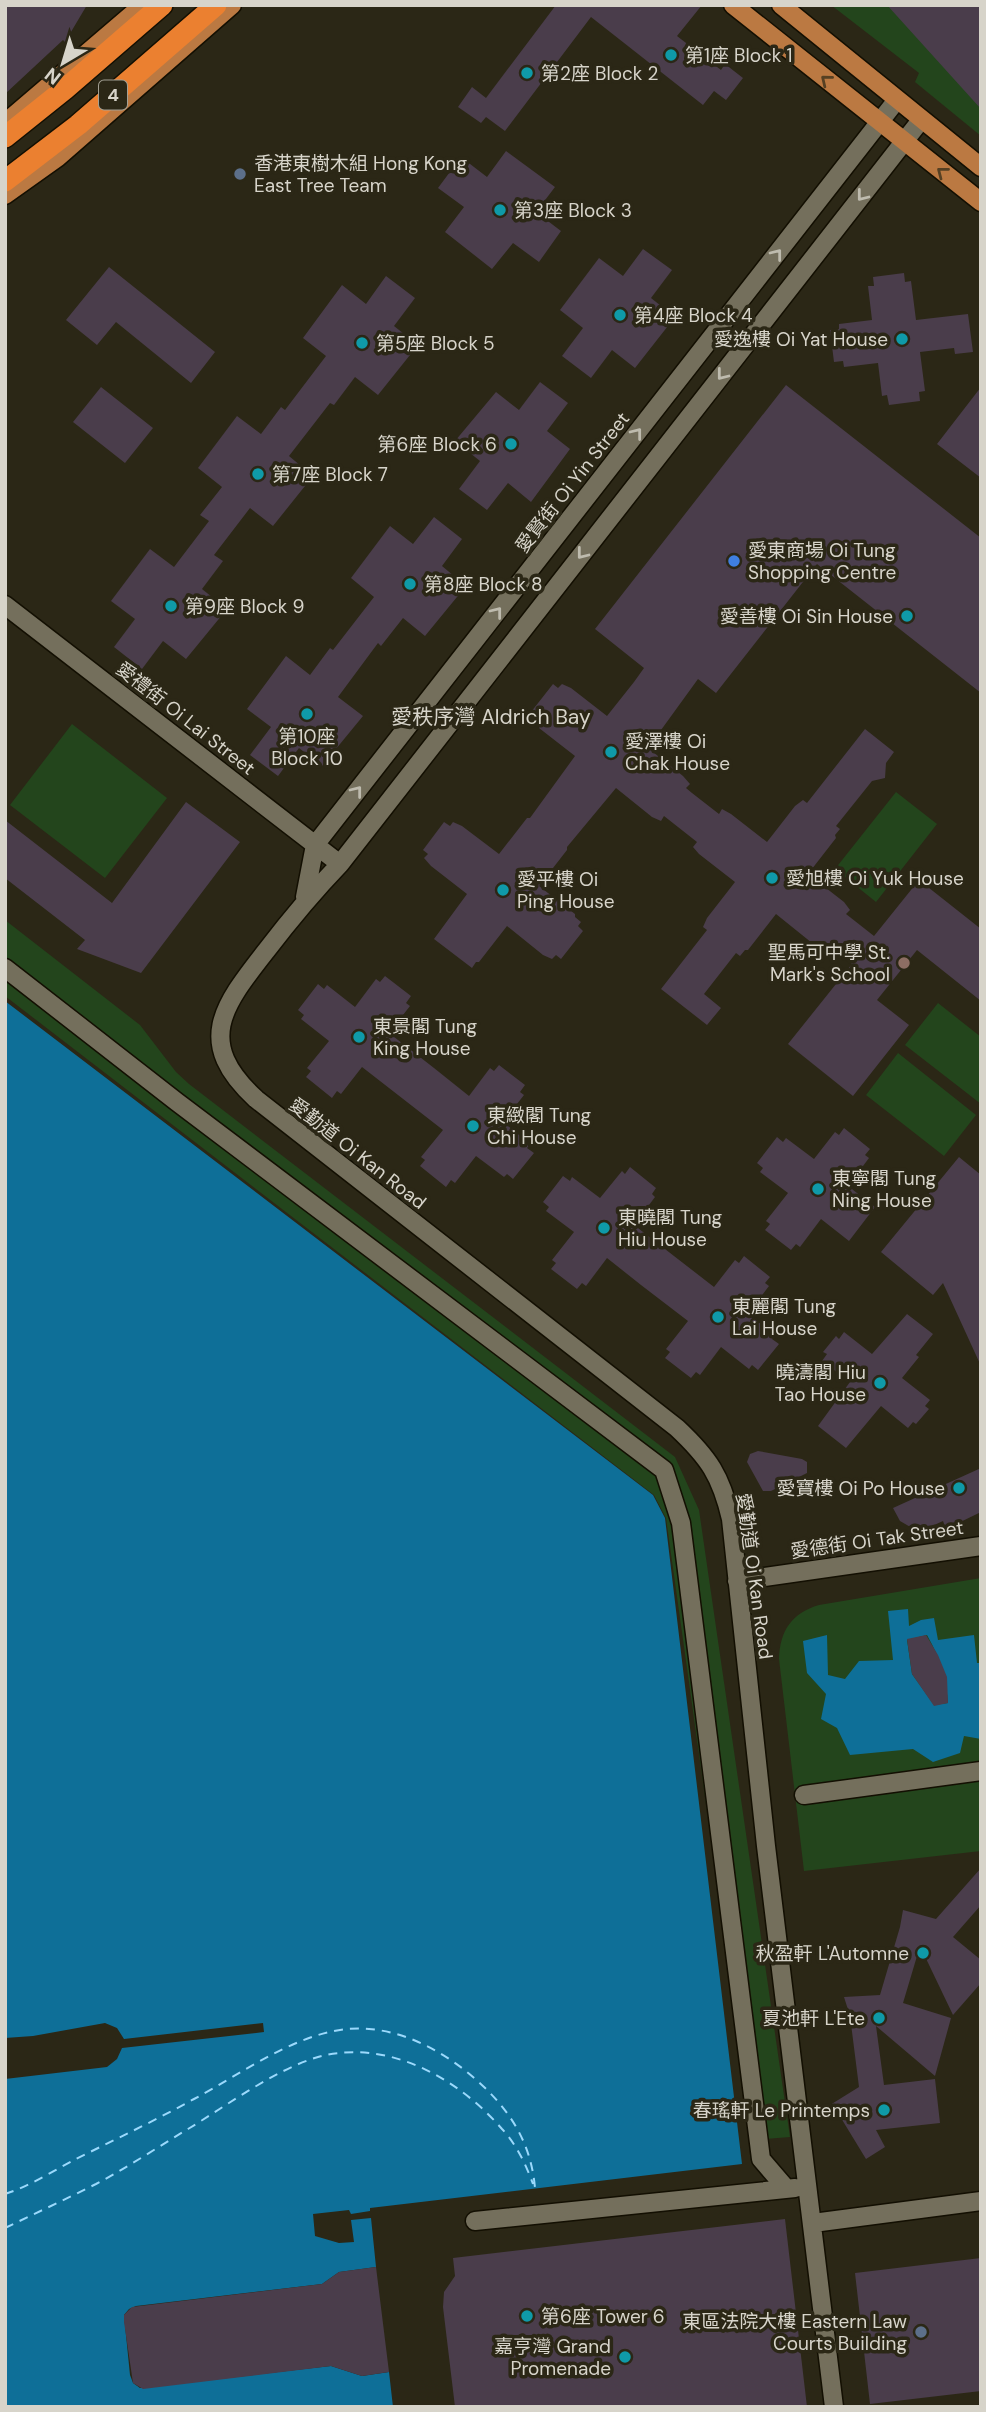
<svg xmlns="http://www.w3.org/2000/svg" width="986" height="2412" viewBox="0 0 986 2412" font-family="'DM Sans','Noto Sans TC',sans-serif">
  <rect width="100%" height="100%" fill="#2b2716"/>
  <path fill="#23451c" d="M831,5H940L981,57V136L915,82L919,73Z
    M72,724L167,798L105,878L10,805Z
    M896,792L937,824L876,902L835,869Z
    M5,920L140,1025L176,1072L189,1084L675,1457L699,1510L790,2137L753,2140L666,1518L654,1495L5,996Z
    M938,1003L981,1037V1104L905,1045Z
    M898,1053L976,1115L944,1156L866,1095Z
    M981,1578V1851L804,1871L779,1659C780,1630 792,1613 819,1605Z"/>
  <path fill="#0e6f98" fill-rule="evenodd" d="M5,1001L653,1495L665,1518L742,2164L370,2208V2211L351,2214L349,2210L313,2214L315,2236L339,2243L354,2242L351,2220L371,2218L376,2267L339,2272L322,2284L136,2306L129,2309L124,2315L130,2375L133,2383L140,2388L331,2366L362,2376L389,2372L393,2407H5Z
    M908,1609L909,1626L921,1620L934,1618L938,1640L974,1635L977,1663H981V1739L964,1736L960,1753L933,1762L913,1749L850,1755L837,1728L821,1719L826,1694L807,1673L803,1641L827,1635L828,1675L845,1679L859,1661L893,1660L888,1611ZM927,1635C940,1658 946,1676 948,1703L934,1705L912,1674L907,1640Z"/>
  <path fill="#2b2716" d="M105,2023L117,2028L124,2039L263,2023L264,2032L122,2048L117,2059L107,2067L5,2079V2038L33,2036Z"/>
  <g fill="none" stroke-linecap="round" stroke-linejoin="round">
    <path stroke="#9bd9fc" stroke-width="2" stroke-dasharray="9 7" stroke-linecap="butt" d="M5,2194C30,2186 53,2171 76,2159C116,2139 156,2120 194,2099C245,2072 308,2023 369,2029C407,2032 444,2052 473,2077C508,2107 531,2141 535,2188
      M5,2228C36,2213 66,2199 96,2184C128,2167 158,2147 188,2129C226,2106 276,2069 318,2057C387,2038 458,2078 502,2129C517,2145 526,2165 533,2184"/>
  </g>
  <path fill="#4a3d4b" d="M5,5H87L65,42L63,40L5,94Z
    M556,5H702L677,36L721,70L725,64L743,78L726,100L714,91L703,105L591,17L505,131L486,117L481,123L458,107L472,87L486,98Z
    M887,5H981V109Z
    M506,151L555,187L536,212L561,231L539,262L513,243L492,269L445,232L464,207L438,188L461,157L487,177Z
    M643,249L672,270L651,298L675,317L635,368L612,350L591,378L562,356L583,328L560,310L599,258L623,276Z
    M109,267L215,352L191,383L116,322L97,345L66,320Z
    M904,273L905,282L911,281L916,320L968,314L973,352L955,354L954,348L920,352L925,391L919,392L920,401L889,405L887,395L882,396L878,363L844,367L843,361L834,362L830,330L839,329V324L872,320L868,286H874L873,277Z
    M386,276L415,298L394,326L418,345L378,395L355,377L334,405L330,403L289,456L313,476L273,526L250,508L214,555L223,561L202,589L227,609L186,659L163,641L142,669L114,647L135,619L111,601L150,549L174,567L209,521L200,515L222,487L198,468L237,416L261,434L281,407L285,410L326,356L303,338L342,285L366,304Z
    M540,382L568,403L547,431L570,449L531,502L508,483L487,510L459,489L480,461L455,441L496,392L519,410Z
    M786,385L981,538V693L817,564L716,693L698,679L648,748L683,776L690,784L686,788L692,793L719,814L722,809L731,814L767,842L795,806L803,800L807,803L865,729L894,752L886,763L885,778L872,781L836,826L840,829L835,835L836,838L808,874L844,902L850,910L846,914L874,936L919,880L981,929V1001L917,950L877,1000L909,1025L853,1096L788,1044L852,964L825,942L821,947L812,943L776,914L748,950H745L740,956L736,953L704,994L721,1008L707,1025L661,989L707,930L703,927L707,918L735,882L699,854L693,847L697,842L664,816L661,821L652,817L616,788L567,847V850L539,886L575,914V917L581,922L578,926L583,931L561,959L556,955L552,959L543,955L507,926L479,962H476L472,968L434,939L467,894L431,866L424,858L428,854L423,850L444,822L450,826L453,822L462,826L499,854L527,818H530L575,756L539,728V725L533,721L536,716L531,712L553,684L558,688L562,684L571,688L607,716L634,682L644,668L595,629Z
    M101,387L153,428L125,463L73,422Z
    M981,387V478L937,444Z
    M434,517L462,539L442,566L466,586L425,636L403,618L381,646L378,643L338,697L363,716L322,766L299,748L278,776L250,755L271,727L247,709L286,656L310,675L330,648L333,650L374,597L351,578L390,526L413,544Z
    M186,802L240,842L141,973L77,949L85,940L5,878V820L112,903Z
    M385,976L411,996L406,1003L410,1006L389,1033L434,1068L469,1096L490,1068L494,1071L499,1065L525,1085L520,1092L524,1095L503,1122L530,1144L527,1148L534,1153L513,1179L507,1174L504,1177L476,1156L455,1183L451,1180L446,1187L420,1166L425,1160L421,1157L443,1130L362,1067L341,1094L337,1091L332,1098L306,1077L311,1071L307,1068L329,1041L301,1019L304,1015L298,1010L318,984L324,989L327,985L355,1007L376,979L380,982Z
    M844,1128L870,1149L865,1155L869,1158L848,1186L875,1207L849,1241L821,1219L800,1247L796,1244L791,1250L765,1230L770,1224L766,1221L788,1193L760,1172L763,1168L757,1163L777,1137L783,1142L786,1138L814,1159L835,1132L839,1135Z
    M959,1157L981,1175V1366L943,1283L933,1295L881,1252Z
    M630,1167L656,1188L652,1194L655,1197L634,1225L714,1287L735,1260L739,1263L744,1256L770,1277L765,1283L769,1286L748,1314L775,1335L772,1339L779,1344L758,1370L752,1365L749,1369L721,1347L700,1375L696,1372L691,1378L665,1358L670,1352L666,1349L688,1321L641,1285L607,1258L586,1286L582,1283L577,1289L551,1269L556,1263L552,1260L574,1232L546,1211L549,1207L543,1202L563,1176L570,1181L572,1177L600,1198L622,1171L625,1174Z
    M907,1314L933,1334L916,1355L919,1357L902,1378L930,1400L925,1406L929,1409L916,1424L913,1422L908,1428L881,1406L846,1448L818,1426L850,1382L822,1361L827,1354L823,1352L836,1336L839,1339L844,1332L872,1354Z
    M758,1451L802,1459L807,1462V1473L771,1491H763L747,1462L750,1454Z
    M981,1468V1512L946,1529L943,1521L919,1532L900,1521L893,1508Z
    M926,1635L938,1655L947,1677L948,1703L934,1706L912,1674L907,1639Z
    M981,1868V1905L953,1937L981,1960V1983L953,2015L920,1946L903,2003L951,2018L935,2076L876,2026L884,2085L935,2079L940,2123L876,2130L885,2147L866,2159L841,2118L830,2105L859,2087L850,2016L844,1997L880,1995L900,1927L903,1910L936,1919Z
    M785,2219L807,2407H455L443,2307L444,2292L455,2276L453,2258Z
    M981,2258V2391L870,2404L855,2273Z
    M376,2267L389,2372L362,2376L331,2366L143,2389L133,2383L124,2322V2315L132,2307L322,2284L339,2272Z"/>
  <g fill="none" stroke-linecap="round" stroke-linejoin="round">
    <defs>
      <path id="minor" d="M5,605L340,864
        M305,897L315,845L896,101
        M5,968L177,1102L664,1470L681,1523L761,2159L785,2187
        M737,1581L981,1546
        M804,1795L981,1771
        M475,2221L795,2188
        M813,2223L981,2201
        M834,2407L766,1846L731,1519C721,1476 709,1458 677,1428L256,1099C194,1042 223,1006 266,951C289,921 313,892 340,864L921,120"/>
      <path id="major" d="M733,5L981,202
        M781,5L981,167
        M5,123L143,5
        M5,195L57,158L232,5"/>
      <path id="highway" d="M5,137L65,89L162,5
        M5,181L78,125L216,5"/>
    </defs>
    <use href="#minor" stroke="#130f02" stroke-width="21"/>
    <use href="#major" stroke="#130f02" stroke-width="21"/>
    <use href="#highway" stroke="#130f02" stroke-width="24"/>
    <use href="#minor" stroke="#746f5c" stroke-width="18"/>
    <use href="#major" stroke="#bb7942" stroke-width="18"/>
    <use href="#highway" stroke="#eb8030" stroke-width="21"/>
  </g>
  <defs><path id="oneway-chevron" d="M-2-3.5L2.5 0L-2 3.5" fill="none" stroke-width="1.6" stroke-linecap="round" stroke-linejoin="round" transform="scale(1.75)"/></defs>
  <g stroke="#564023">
    <use href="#oneway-chevron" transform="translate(826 80) rotate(-141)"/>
    <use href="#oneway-chevron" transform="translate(942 172) rotate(-142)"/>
  </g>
  <g stroke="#bebbae">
    <use href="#oneway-chevron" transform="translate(862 196) rotate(128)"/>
    <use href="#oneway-chevron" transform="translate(777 254) rotate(-52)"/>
    <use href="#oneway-chevron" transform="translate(722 375) rotate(128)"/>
    <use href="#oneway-chevron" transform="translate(637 433) rotate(-52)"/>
    <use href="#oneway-chevron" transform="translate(582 554) rotate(128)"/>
    <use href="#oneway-chevron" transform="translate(497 612) rotate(-52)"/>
    <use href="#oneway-chevron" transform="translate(357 791) rotate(-52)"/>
  </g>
  <g fill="#0f9aa8" stroke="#2b2716" stroke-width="2.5">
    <circle cx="671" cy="55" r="7"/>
    <circle cx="527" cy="73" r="7"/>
    <circle cx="500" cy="210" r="7"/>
    <circle cx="620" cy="315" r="7"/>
    <circle cx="902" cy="339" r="7"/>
    <circle cx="362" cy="343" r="7"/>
    <circle cx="511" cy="444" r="7"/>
    <circle cx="258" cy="474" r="7"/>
    <circle cx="410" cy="584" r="7"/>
    <circle cx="171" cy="606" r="7"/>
    <circle cx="907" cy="616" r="7"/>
    <circle cx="307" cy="714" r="7"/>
    <circle cx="611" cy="752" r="7"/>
    <circle cx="772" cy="878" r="7"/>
    <circle cx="503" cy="890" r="7"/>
    <circle cx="359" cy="1037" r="7"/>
    <circle cx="473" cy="1126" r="7"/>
    <circle cx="818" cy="1189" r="7"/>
    <circle cx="604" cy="1228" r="7"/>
    <circle cx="718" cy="1317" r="7"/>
    <circle cx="880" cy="1383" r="7"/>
    <circle cx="959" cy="1488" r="7"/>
    <circle cx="923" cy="1953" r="7"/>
    <circle cx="879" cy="2018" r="7"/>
    <circle cx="884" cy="2110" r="7"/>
    <circle cx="527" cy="2316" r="7"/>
    <circle cx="625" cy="2357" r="7"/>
  </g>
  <g fill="#5c6f8a" stroke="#2b2716" stroke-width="2.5">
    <circle cx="240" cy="174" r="7"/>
    <circle cx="921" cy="2332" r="7"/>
  </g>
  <circle fill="#3f7fe0" stroke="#2b2716" stroke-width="2.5" cx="734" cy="561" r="7"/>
  <circle fill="#8d6e63" stroke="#2b2716" stroke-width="2.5" cx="904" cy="963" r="7"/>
  <g text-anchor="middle" stroke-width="7" stroke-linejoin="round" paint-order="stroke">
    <rect fill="#2b2716" stroke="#a3a094" stroke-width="2" x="99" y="80.5" width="28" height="29" rx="5"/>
    <g font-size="18" font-weight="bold" fill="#d7d4ca">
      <text x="113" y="101">4</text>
    </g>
    <g font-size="19" fill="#d7d4ca" stroke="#2b2716" text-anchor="start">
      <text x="685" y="62">第1座 Block 1</text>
      <text x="541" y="80">第2座 Block 2</text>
      <text x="254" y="170">香港東樹木組 Hong Kong<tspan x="254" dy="22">East Tree Team</tspan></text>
      <text x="514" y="217">第3座 Block 3</text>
      <text x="634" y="322">第4座 Block 4</text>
      <text x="888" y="346" text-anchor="end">愛逸樓 Oi Yat House</text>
      <text x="376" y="350">第5座 Block 5</text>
      <text x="497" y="451" text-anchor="end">第6座 Block 6</text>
      <text x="272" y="481">第7座 Block 7</text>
      <text x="748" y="557">愛東商場 Oi Tung<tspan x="748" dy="22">Shopping Centre</tspan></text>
      <text x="424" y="591">第8座 Block 8</text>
      <text x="185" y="613">第9座 Block 9</text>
      <text x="893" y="623" text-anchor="end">愛善樓 Oi Sin House</text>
      <text x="307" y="743" text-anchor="middle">第10座<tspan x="307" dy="22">Block 10</tspan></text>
      <text x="625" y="748">愛澤樓 Oi<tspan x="625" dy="22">Chak House</tspan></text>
      <text x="786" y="885">愛旭樓 Oi Yuk House</text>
      <text x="517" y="886">愛平樓 Oi<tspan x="517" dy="22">Ping House</tspan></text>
      <text x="890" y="959" text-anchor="end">聖馬可中學 St.<tspan x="890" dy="22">Mark's School</tspan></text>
      <text x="373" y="1033">東景閣 Tung<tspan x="373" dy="22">King House</tspan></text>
      <text x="487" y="1122">東緻閣 Tung<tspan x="487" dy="22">Chi House</tspan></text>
      <text x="832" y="1185">東寧閣 Tung<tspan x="832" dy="22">Ning House</tspan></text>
      <text x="618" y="1224">東曉閣 Tung<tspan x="618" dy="22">Hiu House</tspan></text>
      <text x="732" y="1313">東麗閣 Tung<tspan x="732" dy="22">Lai House</tspan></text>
      <text x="866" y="1379" text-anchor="end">曉濤閣 Hiu<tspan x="866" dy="22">Tao House</tspan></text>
      <text x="945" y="1495" text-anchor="end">愛寶樓 Oi Po House</text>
      <text x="909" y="1960" text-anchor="end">秋盈軒 L'Automne</text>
      <text x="865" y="2025" text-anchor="end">夏池軒 L'Ete</text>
      <text x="870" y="2117" text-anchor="end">春瑤軒 Le Printemps</text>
      <text x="541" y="2323">第6座 Tower 6</text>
      <text x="907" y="2328" text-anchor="end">東區法院大樓 Eastern Law<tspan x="907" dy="22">Courts Building</tspan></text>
      <text x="611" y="2353" text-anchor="end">嘉亨灣 Grand<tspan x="611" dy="22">Promenade</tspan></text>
    </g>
    <g font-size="19" fill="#d7d4ca" stroke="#2b2716">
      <text transform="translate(572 482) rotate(-52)" y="7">愛賢街 Oi Yin Street</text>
      <text transform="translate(186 718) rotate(38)" y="7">愛禮街 Oi Lai Street</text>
      <text transform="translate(358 1153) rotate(38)" y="7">愛勤道 Oi Kan Road</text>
      <text transform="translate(877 1539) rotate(-8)" y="7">愛德街 Oi Tak Street</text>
      <text transform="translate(755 1576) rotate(82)" y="7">愛勤道 Oi Kan Road</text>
    </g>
    <g font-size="21" fill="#d7d4ca" stroke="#2b2716">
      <text x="491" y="724">愛秩序灣 Aldrich Bay</text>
    </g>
  </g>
  <rect width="986" height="2412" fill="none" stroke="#d7d4ca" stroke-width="14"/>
  <g transform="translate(63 63) rotate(218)" stroke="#2b2716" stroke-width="5" paint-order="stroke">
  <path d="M0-5L12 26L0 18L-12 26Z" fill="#d7d4ca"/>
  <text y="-10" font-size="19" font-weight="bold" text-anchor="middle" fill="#d7d4ca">N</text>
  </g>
</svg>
